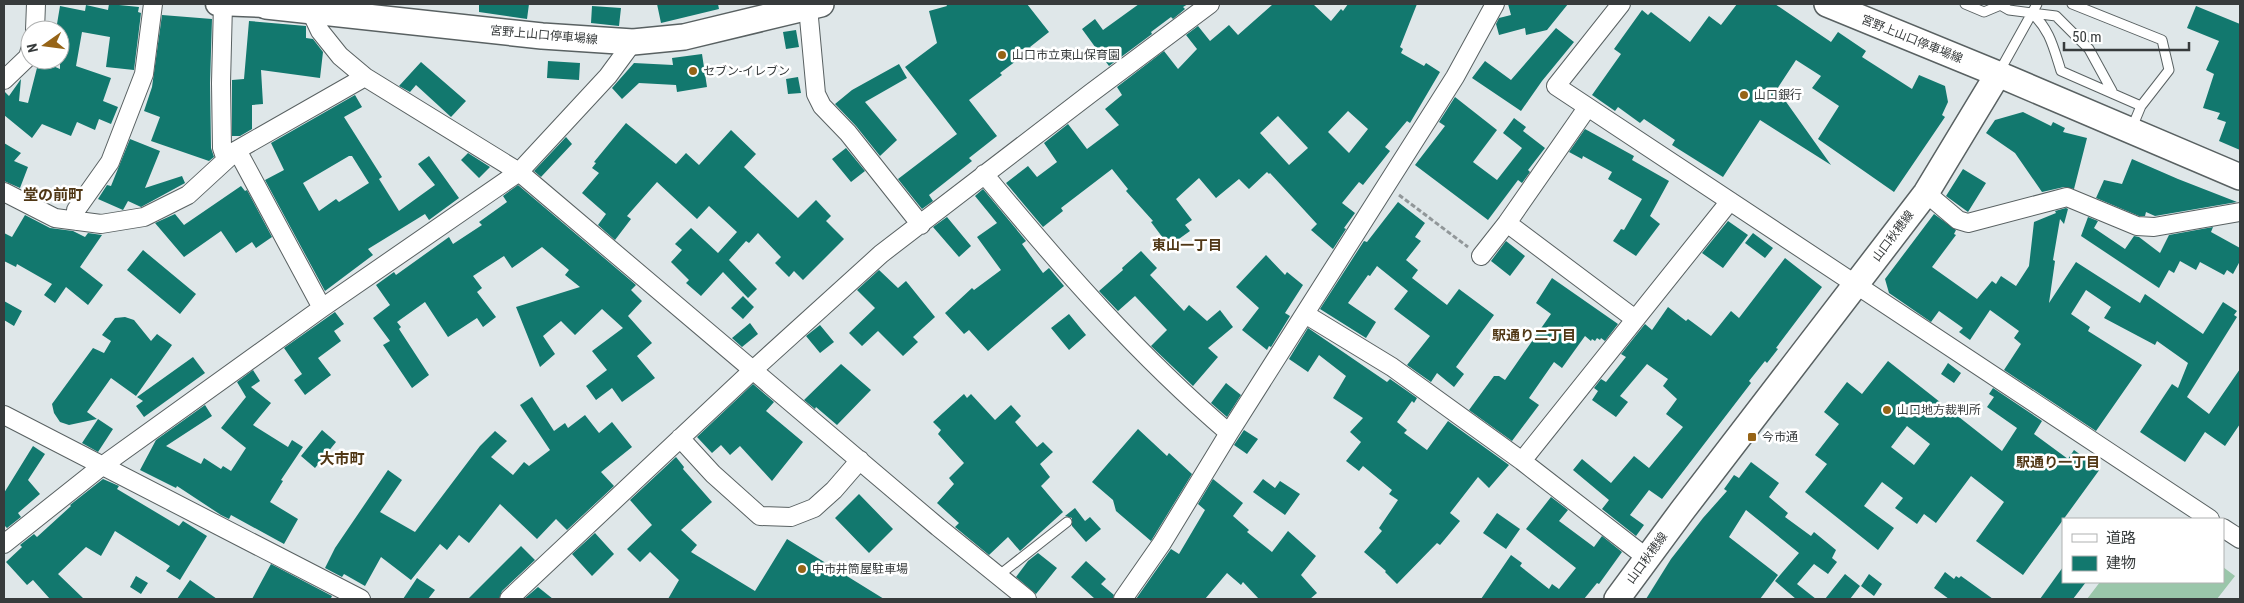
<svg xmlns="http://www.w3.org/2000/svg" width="2244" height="603" viewBox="0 0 2244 603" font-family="'Roboto Condensed','Noto Sans JP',sans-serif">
  <rect width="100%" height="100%" fill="#dfe7e9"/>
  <path fill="#9ac6aa" d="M2223,567L2235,576L2217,599H2087L2100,582H2223Z"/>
  <path fill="#12786e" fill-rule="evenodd" d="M109,4L139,7L138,12L141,13L134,70L106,67L110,37L82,32L76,66L111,78L103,101L118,107L111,124L99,119L95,130L77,122L71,136L42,124L32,138L4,115V91L9,96L21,79L19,101L28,103L39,60L60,69V30H56L60,6L85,11L86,5L108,10Z
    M479,4H529L527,19L479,12Z
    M657,4H718L719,9L661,23Z
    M946,4H1027L1049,32L1030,47L1032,49L1000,73L1002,75L969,100L997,136L969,158L972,161L929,195L933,201L922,209L898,179L957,134L905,67L937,43L929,11L947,6Z
    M1139,4H1188L1183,7L1185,9L1173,19L1171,17L1151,32L1152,34L1109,66L1082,29L1095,19L1103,30Z
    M1273,4H1313L1331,21L1341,9L1343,11L1348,4H1417L1400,47L1403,49L1401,53L1424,66L1426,63L1440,72L1410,123L1407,121L1385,147L1390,151L1363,185L1359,182L1342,203L1355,213L1344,228L1346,229L1333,249L1311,230L1317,224L1270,173L1269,174L1267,172L1249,189L1239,179L1216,198L1199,178L1176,199L1192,220L1185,225L1190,231L1169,246L1151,222L1153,221L1126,191L1128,189L1112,169L1061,208L1063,211L1043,227L1006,183L1028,166L1037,177L1057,162L1044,143L1068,124L1087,149L1119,125L1105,109L1122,95L1117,87L1164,51L1178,69L1197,49L1186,35L1198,26L1210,41L1229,25L1238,35ZM1348,111L1368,129L1349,153L1328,132ZM1278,116L1308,148L1289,165L1260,133Z
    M1508,4H1568L1547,30L1526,35L1525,28L1499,35L1496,24L1499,18L1511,15Z
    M1737,4H1775L1831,42L1838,32L1866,51L1862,57L1912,89L1919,75L1945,86L1948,102L1942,115L1945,117L1894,192L1818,139L1839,106L1812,88L1821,76L1796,60L1777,89L1831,165L1760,120L1723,177L1672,145L1675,140L1644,119L1640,123L1618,107L1615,111L1592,95L1621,54L1614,49L1642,10L1648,15L1651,12L1690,42L1709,16L1721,25Z
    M592,6L621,8L619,26L591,23Z
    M2196,6L2240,24V150L2219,141L2226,122L2217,119L2220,113L2203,108L2214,74L2206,70L2219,41L2187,28Z
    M162,15L212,19L210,83L211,148L214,157L209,161L151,141L160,117L144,111L152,87Z
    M249,21L306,26V38L313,39L323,52L320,78L261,70L263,104L252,105V129L240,136H232V80L244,79Z
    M1556,28L1574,42L1542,81L1521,111L1472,78L1485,61L1511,80Z
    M796,30L799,47L786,49L783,32Z
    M702,54L707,87L677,92L676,85L639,83L622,99L612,88L634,63L673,65L672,58Z
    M548,61L580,63L579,80L547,78Z
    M421,62L466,101L451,117L416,85L410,92L399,86Z
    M899,64L907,78L865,102L897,140L880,156L856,126L835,104L852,90Z
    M798,77L801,93L788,94L786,79Z
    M355,95L362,107L344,117L382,177L379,179L399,211L435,185L418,164L429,156L459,198L429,220L425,214L368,249L373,255L325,291L265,180L284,170L271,143ZM349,156H352L369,183L339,202L336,199L319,211L303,183Z
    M1455,97L1497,130L1473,162L1497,180L1522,148L1503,133L1514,118L1526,127L1523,131L1545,148L1528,170L1530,172L1522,183L1518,180L1488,220L1415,165L1445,126L1439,122Z
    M2023,112L2051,126L2053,122L2065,128L2063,132L2087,138L2074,189L2064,187L2042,192L2015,153L1986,133L1995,120Z
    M626,123L676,164L686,153L699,165L731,130L756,154L744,167L798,218L816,200L831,216L826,221L844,239L803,280L794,271L789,277L775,263L781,257L758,233L749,243L746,241L729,260L757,289L748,298L723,272L701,296L686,283L689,280L671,262L682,250L675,244L691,228L718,253L737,232L709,206L697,219L657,182L627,216L631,219L615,240L598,225L606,214L582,193L599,173L592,168L596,163L594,162Z
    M1585,129L1634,156L1632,160L1669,181L1650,216L1660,224L1636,256L1613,241L1621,229L1624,230L1642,199L1608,179L1612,172L1583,156L1582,159L1569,152Z
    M566,137L572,144L541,177L534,171Z
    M130,139L160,151L145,188L182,176L185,183L141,207L128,201L123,210L98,199L107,185L111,186Z
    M4,143L21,153L14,161L28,167L20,188L4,181Z
    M846,148L865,171L851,182L832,159Z
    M468,153L490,167L479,178L461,160Z
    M2132,159L2178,179L2237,202L2155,216L2146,212L2145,216H2139L2096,198L2104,180L2122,184Z
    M1963,169L1986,183L1968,212L1946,196Z
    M518,185L636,285L631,290L642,301L628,316L652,343L637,356L655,378L622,402L612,388L596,400L586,386L607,370L592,351L623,328L602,309L575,335L561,321L543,336L555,354L540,367L516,307L580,287L565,275L569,270L542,247L512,268L504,256L473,276L482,288L477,292L496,317L483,327L477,318L448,337L425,302L397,322L401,327L399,329L429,375L412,388L383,345L390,341L373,318L390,305L376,285L394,272L396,275L449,237L453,244L482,225L479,222L507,202L503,196Z
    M241,186L245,191L247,190L272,237L256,248L252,242L236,253L221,231L184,257L155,223L175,214L184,225Z
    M983,189L1026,241L1022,244L1043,273L1049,268L1064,286L988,351L969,330L964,334L945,313L972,288L974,290L1001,270L977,237L997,223L975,196Z
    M1398,202L1425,223L1415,237L1421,241L1406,260L1418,270L1412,278L1447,305L1459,289L1494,315L1456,367L1464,374L1454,387L1437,373L1431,382L1407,365L1430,336L1394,309L1408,291L1377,266L1370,276L1368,275L1348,303L1376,322L1366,338L1320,309L1364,241L1367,242Z
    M2066,208L2068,209L2064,224L2060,219L2053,260L2055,261L2049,303L2076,262L2140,303L2145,294L2203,334L2223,302L2237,311L2234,315L2237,317L2187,397L2209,414L2240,369V424L2225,446L2205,432L2185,462L2140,432L2172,384L2178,388L2188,363L2157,341L2155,345L2104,318L2111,307L2086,290L2071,314L2090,327L2088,331L2142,365L2096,431L2004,370L2021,344L2014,338L2019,331L1990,310L1970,340L1959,332L1963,328L1939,311L1931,322L1889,293L1885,279L1934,214L1956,230L1954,234L1956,235L1932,267L1977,299L1992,281L1996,284L2001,276L2016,286L2029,266L2034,222L2056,213L2055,211Z
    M25,215L50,228L73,231L85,237L88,233L102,235L80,267L103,285L88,305L66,287L55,303L44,295L52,284L17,264L16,267L4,261V233L12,237Z
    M947,217L971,246L959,257L933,227Z
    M2088,217L2098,221L2094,228L2125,249L2134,236L2139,237L2160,253L2169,235L2213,227L2211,232L2240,248V261L2233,274L2227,270L2224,275L2200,262L2196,270L2180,261L2174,273L2169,270L2159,288L2081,236Z
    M1728,221L1748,235L1723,268L1702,253Z
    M1753,233L1773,248L1765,258L1745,243Z
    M1506,241L1525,256L1510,276L1491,261Z
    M143,250L196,294L180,314L127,270Z
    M1141,251L1157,268L1150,275L1184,311L1189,305L1207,321L1220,310L1233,327L1208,348L1218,357L1193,386L1151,346L1167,330L1135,296L1118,311L1099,291L1123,270L1122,268Z
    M1266,255L1285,275L1287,272L1303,285L1285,313L1290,316L1271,347L1269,346L1267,350L1242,330L1259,308L1236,287Z
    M1785,258L1822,287L1776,348L1778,349L1767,363L1765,361L1749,381L1751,383L1662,499L1649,490L1630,515L1644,525L1636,536L1602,509L1609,500L1573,470L1582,459L1611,483L1634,456L1649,468L1683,427L1666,414L1677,399L1663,386L1668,379L1647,364L1620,396L1628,402L1616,417L1592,400L1598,391L1594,388L1601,379L1606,382L1626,357L1621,354L1645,324L1652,330L1668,307L1686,321L1688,319L1711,336L1731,311L1739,318Z
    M879,270L898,288L906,281L935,317L913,337L918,342L903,356L878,331L862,346L849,333L875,308L857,290Z
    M1552,278L1618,324L1605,341L1601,338L1600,340L1597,338L1595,341L1592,339L1591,341L1585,336L1562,368L1554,362L1529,398L1539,405L1512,441L1469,410L1494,376H1499L1505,380L1551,314L1536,303Z
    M743,296L754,307L743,319L731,308Z
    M4,301L22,311L14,326L4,320Z
    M335,312L344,324L334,331L341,341L318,358L331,375L305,395L294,380L302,374L284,348Z
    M1069,314L1086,335L1069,350L1051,328Z
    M125,317L134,320L151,341L157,334L172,345L136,396L111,378L87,412L97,419L69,425L60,422L54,413L52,404L93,348L104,353L111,341L102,335L115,318Z
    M750,323L758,334L742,347L732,338Z
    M820,325L834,342L820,353L806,336Z
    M1308,328L1387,382L1390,379L1417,398L1414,403L1412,401L1397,422L1407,430L1404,433L1427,450L1448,421L1509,465L1489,488L1478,477L1450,513L1460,521L1440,545L1437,543L1397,584L1385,572L1386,571L1364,552L1382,531L1379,528L1398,500L1389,494L1392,490L1363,466L1359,471L1346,461L1361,442L1350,432L1363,418L1333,398L1346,376L1319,355L1308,372L1289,359Z
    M193,357L205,373L144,417L136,406L143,401L137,397Z
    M1888,361L2002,451L2017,428L1987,407L1994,397L1989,394L1993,388L2042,421L2034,434L2068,459L2074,450L2100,469L2023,575L1976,541L2004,502L1971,476L1936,523L1924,514L1917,524L1895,508L1903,498L1882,482L1864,506L1894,528L1878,550L1805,492L1827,464L1815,455L1839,424L1824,412L1847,382L1862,394ZM1907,426L1930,444L1914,465L1891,447Z
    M1948,363L1961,373L1954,383L1941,374Z
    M841,364L871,390L837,425L816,407L815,409L804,400Z
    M253,370L260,381L251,387L271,403L253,425L288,447L292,440L303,447L281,480L283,481L270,502L298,519L284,544L231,515L229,519L221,515L177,486L176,488L140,470L156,440L205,405L212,416L166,446L201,464L204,458L221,469L223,466L231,471L246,448L221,428L246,397L237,382Z
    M1226,383L1241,395L1227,417L1211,403Z
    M753,384L774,402L766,411L803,442L772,481L740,446L730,455L721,445L712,453L697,437Z
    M964,394L967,398L971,394L995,420L1011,405L1021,416L1015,422L1037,447L1043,442L1053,452L1040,464L1050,477L1041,486L1063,512L1020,551L1008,537L989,555L955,527L959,523L937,503L954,484L949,478L964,463L938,434L941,430L933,422Z
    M532,397L554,431L565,423L568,428L585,415L599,433L612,422L632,447L601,472L614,486L567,530L556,519L537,539L500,504L469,543L459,535L447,550L440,544L411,580L381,557L365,586L344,574L342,577L325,568L335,548L388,470L402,480L380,512L415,532L480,446L495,431L507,441L491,457L513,475L524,462L529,466L550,450L520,405Z
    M98,419L113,429L98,452L82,443Z
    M1138,429L1167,456L1169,453L1192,474L1151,541L1116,511L1113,500L1092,482Z
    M322,430L336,442L315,468L301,456Z
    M1244,430L1258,439L1247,454L1234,445Z
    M33,446L45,454L28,480L40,494L18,513L21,517L7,528L4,525V493Z
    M676,457L684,467L683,469L712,502L681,530L697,545L691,552L755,591L787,539L884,599H668L679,580L650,552L640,562L627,549L652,525L630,500Z
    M1751,462L1779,483L1769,497L1788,513L1785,517L1811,536L1814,532L1836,550L1832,558L1837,562L1828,574L1814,564L1797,584L1816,599H1796L1775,581L1799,553L1746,510L1729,537L1778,575L1760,599H1646L1671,559L1703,518L1727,491L1724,489L1734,475L1739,478Z
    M103,479L119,486L117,489L179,526L183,521L207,536L180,580L166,571L170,566L115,531L101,556L86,547L58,574L84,599H50L33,580L27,585L6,562L22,547L20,545L34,534L37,537L71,506L70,505Z
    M1213,479L1243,503L1233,516L1249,530L1247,532L1272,552L1288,531L1316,556L1301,575L1317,593L1310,599H1259L1243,582L1241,585L1227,573L1205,599H1136L1171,549L1179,554L1205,510L1198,504Z
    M1263,479L1275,488L1280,481L1300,494L1285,515L1253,492Z
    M859,494L893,529L869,553L835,518Z
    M1551,497L1568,510L1559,521L1594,547L1602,536L1622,552L1599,584L1597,583L1584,599H1481L1511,555L1522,563L1520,566L1549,589L1552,584L1559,589L1576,568L1526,529Z
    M1075,508L1085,521L1090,517L1101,529L1086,542L1072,526V518L1065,516Z
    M1497,513L1520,529L1506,549L1483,533Z
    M595,533L614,554L592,576L572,554Z
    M521,546L535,560L502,591L499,599H468Z
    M1038,553L1057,568L1036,594L1016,577L1028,561Z
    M1086,561L1106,579L1101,584L1114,595L1113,599H1095L1071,577Z
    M271,564L332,596L331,598L334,599H252Z
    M2063,567V582H2086L2073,599H2040Z
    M1945,572L1954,579L1956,576L1959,578L1961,576L1993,599H1949L1934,588Z
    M1845,574L1860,586L1850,599H1825Z
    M1869,574L1882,584L1874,596L1861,586Z
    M136,576L148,583L141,594L130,587Z
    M417,578L435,590L428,599H403Z
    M190,580L217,599H177Z
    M538,587L553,599H524Z"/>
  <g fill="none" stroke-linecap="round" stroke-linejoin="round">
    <defs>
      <path id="service" d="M1965,4L1984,12L2003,4
        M2072,4L2162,40L2169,70L2141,106L2131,130
        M2002,6L2009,10L2056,16L2089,49L2112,91
        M2031,12C2050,30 2053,46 2061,71L2141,106
        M1998,74L2037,4
        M998,576L1067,522"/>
      <path id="minor" d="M223,4L221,83L222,148L226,160
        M1621,4L1556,86L2210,519
        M808,7L816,94L822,106L848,133L921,225
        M311,12L320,31L340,56L365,77L519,172L938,527L1027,599
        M35,30L36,4
        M4,80L28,57L30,50
        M237,150L322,308
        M984,174C1060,266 1138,355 1229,433
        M4,192L55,218L101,224L144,217L188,195L237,150L365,77
        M1926,193L1958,220L1968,223L2067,197L2137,226L2154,227L2240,212
        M76,221V210L110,162L144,74L153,4
        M1507,223L1635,319
        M1481,256L1507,223L1587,108
        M1305,314L1392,367L1522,461L1647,558
        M4,415L361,599
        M680,438L713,474L760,516L791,517L814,508L834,490L860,460
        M1522,461L1730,201
        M2223,528L2240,539
        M4,544L102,466L322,308L519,172L608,76L633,42
        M509,599L753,370L881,254L1091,93L1210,4
        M1123,599L1162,543L1229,433L1455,77L1495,4"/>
      <path id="tertiary" d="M217,4L266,6"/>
      <path id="secondary" d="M266,4V6L542,36L633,42L684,37L821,4
        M1827,4L1998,74L2240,177
        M1617,599L1682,511L1926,193L1998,74"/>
    </defs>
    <use href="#service" stroke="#596162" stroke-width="11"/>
    <use href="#minor" stroke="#596162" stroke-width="20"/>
    <use href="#tertiary" stroke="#596162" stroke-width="25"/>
    <use href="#secondary" stroke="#596162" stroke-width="28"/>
    <path stroke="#919799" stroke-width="3" stroke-dasharray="5 2.5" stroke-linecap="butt" d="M1399,195L1468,247"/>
    <use href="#service" stroke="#fff" stroke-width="9"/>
    <use href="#minor" stroke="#fff" stroke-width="18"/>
    <use href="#tertiary" stroke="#fff" stroke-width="22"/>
    <use href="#secondary" stroke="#fff" stroke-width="25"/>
  </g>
  <g fill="#966417" stroke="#fff" stroke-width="2">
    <circle cx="1002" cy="55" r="5"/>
    <circle cx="693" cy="71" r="5"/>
    <circle cx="1744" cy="95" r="5"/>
    <circle cx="1887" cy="410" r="5"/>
    <rect x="1747" y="432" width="10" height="10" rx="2.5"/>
    <circle cx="802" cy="569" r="5"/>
  </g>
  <g text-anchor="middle" stroke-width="5" stroke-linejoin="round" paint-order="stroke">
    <g font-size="12" fill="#373b3c" stroke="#fff">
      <text transform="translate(544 35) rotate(5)" y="4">宮野上山口停車場線</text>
      <text transform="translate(1912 39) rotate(22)" y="4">宮野上山口停車場線</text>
      <text transform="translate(1893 236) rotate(-53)" y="4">山口秋穂線</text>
      <text transform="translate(1647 558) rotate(-54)" y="4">山口秋穂線</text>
    </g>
    <g font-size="12" fill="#373b3c" stroke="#fff" text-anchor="start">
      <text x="1012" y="59">山口市立東山保育園</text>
      <text x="703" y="75">セブン-イレブン</text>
      <text x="1754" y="99">山口銀行</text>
      <text x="1897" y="414">山口地方裁判所</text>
      <text x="1762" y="441">今市通</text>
      <text x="812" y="573">中市井筒屋駐車場</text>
    </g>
    <g font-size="14" font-weight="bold" fill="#503715" stroke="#fff">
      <text x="1187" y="250">東山一丁目</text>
      <text x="1534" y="340">駅通り二丁目</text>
      <text x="2058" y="467">駅通り一丁目</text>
    </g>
    <g font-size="15" font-weight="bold" fill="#503715" stroke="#fff">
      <text x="53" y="200">堂の前町</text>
      <text x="342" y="464">大市町</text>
    </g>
  </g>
  <rect width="2244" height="603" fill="none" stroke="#373b3c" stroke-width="10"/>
  <rect x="2062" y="518" width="162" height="65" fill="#ffffff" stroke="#afb1b1"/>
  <rect x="2072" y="534" width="25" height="8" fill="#ffffff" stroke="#afb1b1"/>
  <text x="2106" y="543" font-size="15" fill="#373b3c">道路</text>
  <rect x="2072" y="556" width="25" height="15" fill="#12786e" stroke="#afb1b1"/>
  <text x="2106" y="568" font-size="15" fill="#373b3c">建物</text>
  <g transform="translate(45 45) rotate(256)"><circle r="24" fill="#ffffff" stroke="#afb1b1"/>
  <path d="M0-4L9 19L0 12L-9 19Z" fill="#966417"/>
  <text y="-8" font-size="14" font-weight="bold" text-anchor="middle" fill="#373b3c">N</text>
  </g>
  <path d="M2064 42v8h125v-8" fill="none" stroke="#373b3c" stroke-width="2.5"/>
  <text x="2072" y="42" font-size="15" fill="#373b3c" stroke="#ffffff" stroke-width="4" paint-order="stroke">50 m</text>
</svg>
